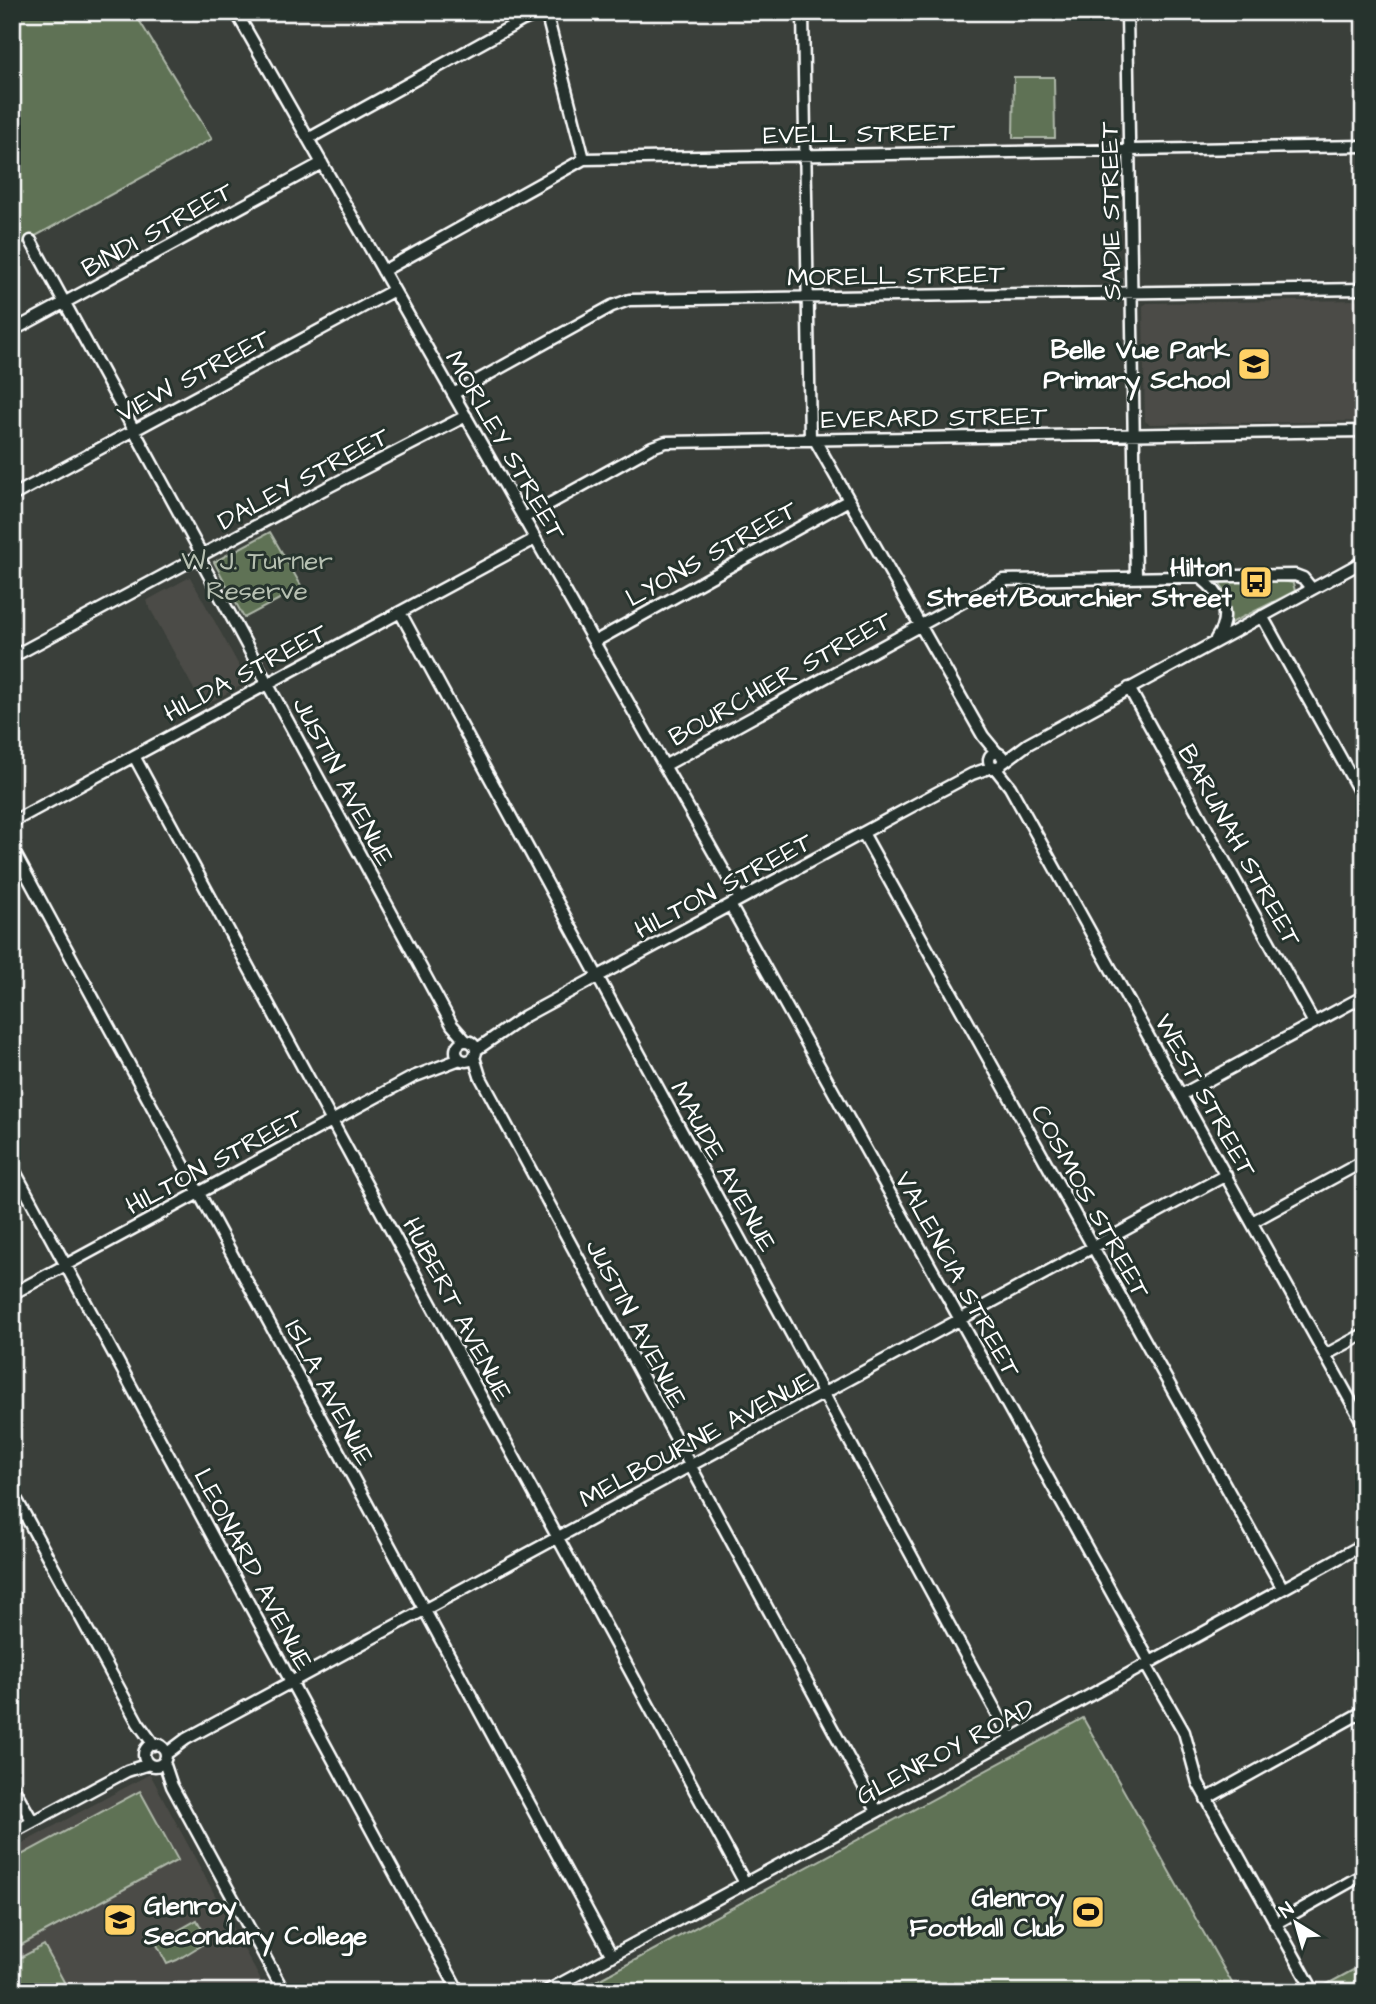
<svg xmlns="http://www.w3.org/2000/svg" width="1376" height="2004" viewBox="0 0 1376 2004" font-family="'Architects Daughter',sans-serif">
  <rect width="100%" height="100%" fill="#3a3f3a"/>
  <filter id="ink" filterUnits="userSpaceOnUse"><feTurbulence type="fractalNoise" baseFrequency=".0143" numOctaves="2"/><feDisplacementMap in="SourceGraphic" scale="14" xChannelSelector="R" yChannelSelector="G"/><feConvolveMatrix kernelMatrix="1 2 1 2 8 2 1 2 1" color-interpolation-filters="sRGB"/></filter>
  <g filter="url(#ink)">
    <path fill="#4c4c47" d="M1364,300V421L1149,424L1145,421L1143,306L1147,303Z
      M190,577L248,682L203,706L146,601Z
      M150,1774L267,1992H12V1849Z"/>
    <path fill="#5f7255" stroke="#afb8aa" stroke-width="2" d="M12,12H134L212,139L12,249Z
      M1014,77H1054L1055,138H1013Z
      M270,532L302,587L244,618L214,562Z
      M1282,581L1293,583L1295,591L1227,625C1231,607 1230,597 1219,582Z
      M1083,1718L1237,1992H576Z
      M140,1791L178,1860L12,1950V1860Z
      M197,1920L208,1941L177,1960L167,1964L156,1943Z
      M44,1945L69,1991L12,1992V1962Z
      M1364,1964V1992H1325L1322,1987Z"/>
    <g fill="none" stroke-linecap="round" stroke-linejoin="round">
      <defs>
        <path id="minor" d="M236,12L740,899
          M546,12L584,159
          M803,12L810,440
          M1127,12L1136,578
          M308,139L523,20L542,12
          M31,241L202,555
          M383,271L584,159L1364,146
          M12,331L322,163
          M453,394L612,306L629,300L1364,289
          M815,440L983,736L997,753
          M12,496L394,290
          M524,518L652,447L666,442L1364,431
          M199,557L452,1025L466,1041
          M1198,576C1221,592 1233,614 1216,639
          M400,612L1011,1739
          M1262,616L1364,800
          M594,642L849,500
          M12,657L330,486L466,416
          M1129,688L1314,1023
          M989 760a7 7 0 1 1 14 0a7 7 0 1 1-14 0Z
          M134,756L745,1883
          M1004,762L1028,744L1364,561
          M664,766L1003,580L1295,575L1303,578L1312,589
          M995,768L1010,787L1364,1425
          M12,822L535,539
          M863,833L1283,1589
          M12,848L612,1956
          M730,905L1150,1662
          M456 1051a10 10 0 1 1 20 0a10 10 0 1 1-20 0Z
          M476,1050L525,1016L929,797L972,774L992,767
          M474,1057L480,1076L877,1811
          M1181,1095L1364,996
          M12,1166L459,1992
          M1252,1222L1364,1161
          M12,1294L413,1077L460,1059
          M1325,1355L1364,1334
          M12,1491L138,1723L154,1745
          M1146,1665L1184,1732L1198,1783L1314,1992
          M144 1755a11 11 0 1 1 22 0a11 11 0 1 1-22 0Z
          M166,1754L186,1739L1226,1175
          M164,1762L172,1786L284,1992
          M12,1785L33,1822
          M1206,1799L1364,1711
          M12,1833L127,1771L149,1764
          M1275,1924L1364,1874
          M545,1992L1011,1739L1364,1544"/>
      </defs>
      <use href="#minor" stroke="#fff" stroke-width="15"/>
      <use href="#minor" stroke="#26332d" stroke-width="10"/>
    </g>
  </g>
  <defs>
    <symbol id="school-square" viewBox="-11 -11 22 22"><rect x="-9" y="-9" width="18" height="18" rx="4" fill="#ffd166" stroke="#26332d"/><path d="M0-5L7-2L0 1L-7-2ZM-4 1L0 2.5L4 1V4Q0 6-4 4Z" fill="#111"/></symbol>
    <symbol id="bus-square" viewBox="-11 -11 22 22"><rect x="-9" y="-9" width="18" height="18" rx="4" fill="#ffd166" stroke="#26332d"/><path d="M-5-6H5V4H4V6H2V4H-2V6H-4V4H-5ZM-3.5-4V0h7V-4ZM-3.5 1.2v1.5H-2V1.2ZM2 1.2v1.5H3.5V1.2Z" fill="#111"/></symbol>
    <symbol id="stadium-square" viewBox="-11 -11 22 22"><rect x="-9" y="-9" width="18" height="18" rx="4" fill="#ffd166" stroke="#26332d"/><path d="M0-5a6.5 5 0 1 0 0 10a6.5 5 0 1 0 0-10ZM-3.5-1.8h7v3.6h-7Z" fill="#111"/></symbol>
  </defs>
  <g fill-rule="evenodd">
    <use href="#school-square" x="1235" y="345" width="38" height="38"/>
    <use href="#bus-square" x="1237" y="563" width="38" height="38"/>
    <use href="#stadium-square" x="1069" y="1893" width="38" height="38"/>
    <use href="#school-square" x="101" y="1901" width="38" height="38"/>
  </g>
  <g text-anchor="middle" stroke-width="6" stroke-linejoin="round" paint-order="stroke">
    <g font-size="26" fill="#fff" stroke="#26332d">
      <text transform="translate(859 133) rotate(-1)" y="9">EVELL STREET</text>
      <text transform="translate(1110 211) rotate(-91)" y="9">SADIE STREET</text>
      <text transform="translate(157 229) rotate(-29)" y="9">BINDI STREET</text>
      <text transform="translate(896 275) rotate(-1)" y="9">MORELL STREET</text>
      <text transform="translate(193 375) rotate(-28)" y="9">VIEW STREET</text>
      <text transform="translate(934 417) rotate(-1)" y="9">EVERARD STREET</text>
      <text transform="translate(506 445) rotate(60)" y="9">MORLEY STREET</text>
      <text transform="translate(303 478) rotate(-28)" y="9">DALEY STREET</text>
      <text transform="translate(711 553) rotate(-29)" y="9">LYONS STREET</text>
      <text transform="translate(245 672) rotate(-28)" y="9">HILDA STREET</text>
      <text transform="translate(780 678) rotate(-29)" y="9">BOURCHIER STREET</text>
      <text transform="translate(344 781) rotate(62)" y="9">JUSTIN AVENUE</text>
      <text transform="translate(1240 845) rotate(61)" y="9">BARUNAH STREET</text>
      <text transform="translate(723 885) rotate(-28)" y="9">HILTON STREET</text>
      <text transform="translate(1206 1095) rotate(61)" y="9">WEST STREET</text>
      <text transform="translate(214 1161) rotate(-28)" y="9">HILTON STREET</text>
      <text transform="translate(724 1166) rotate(61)" y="9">MAUDE AVENUE</text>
      <text transform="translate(1091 1201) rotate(61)" y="9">COSMOS STREET</text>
      <text transform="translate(958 1274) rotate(61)" y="9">VALENCIA STREET</text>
      <text transform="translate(458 1309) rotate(62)" y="9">HUBERT AVENUE</text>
      <text transform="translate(637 1323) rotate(62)" y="9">JUSTIN AVENUE</text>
      <text transform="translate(330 1392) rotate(62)" y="9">ISLA AVENUE</text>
      <text transform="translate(696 1439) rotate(-28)" y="9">MELBOURNE AVENUE</text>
      <text transform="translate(254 1569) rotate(62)" y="9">LEONARD AVENUE</text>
      <text transform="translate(945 1751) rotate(-28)" y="9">GLENROY ROAD</text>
    </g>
    <g font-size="26" font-weight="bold" fill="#fff" stroke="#26332d" text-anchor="end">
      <text x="1230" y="358">Belle Vue Park<tspan x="1230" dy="30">Primary School</tspan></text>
      <text x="1232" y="576">Hilton<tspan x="1232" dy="30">Street/Bourchier Street</tspan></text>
      <text x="1064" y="1906">Glenroy<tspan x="1064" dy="30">Football Club</tspan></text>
      <text x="144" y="1914" text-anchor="start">Glenroy<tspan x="144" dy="30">Secondary College</tspan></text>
    </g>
    <g font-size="26" fill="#b7c0b2" stroke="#26332d">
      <text x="257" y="569">W. J. Turner<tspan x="257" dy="30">Reserve</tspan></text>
    </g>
  </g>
  <rect width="1376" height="2004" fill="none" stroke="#26332d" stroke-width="42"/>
  <rect x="21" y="21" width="1334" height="1962" fill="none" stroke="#fff" stroke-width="2.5" filter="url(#ink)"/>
  <g transform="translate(1296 1923) rotate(323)" stroke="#26332d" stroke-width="5" paint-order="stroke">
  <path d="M0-5L12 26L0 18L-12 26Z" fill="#ffffff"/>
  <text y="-10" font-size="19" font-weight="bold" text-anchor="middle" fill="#ffffff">N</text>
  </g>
</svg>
